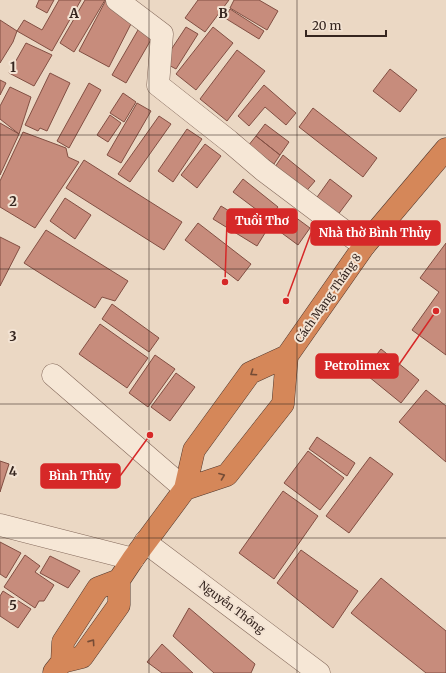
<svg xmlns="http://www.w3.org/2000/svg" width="446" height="673" viewBox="0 0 446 673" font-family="Merriweather,serif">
  <rect width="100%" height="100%" fill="#ebd8c4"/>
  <path fill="#c78c7c" stroke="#824f43" d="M39,0H54L47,13L36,7Z
    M59,0H81L52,51L17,31L24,20L42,30Z
    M85,0H105L74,52L60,43Z
    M106,0L135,16L109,67L79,51Z
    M198,0H229L205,32L185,18Z
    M234,0H259L278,11L267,30L230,8Z
    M230,9L264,31L259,39L225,18Z
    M0,20L17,31L13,42L0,63Z
    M142,23L156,31L126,83L112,75Z
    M186,27L198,34L176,69L163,62Z
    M213,27L233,43L196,90L176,74Z
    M26,43L52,55L34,86L9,73Z
    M237,50L265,71L227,121L200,99Z
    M390,69L417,90L400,112L373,91Z
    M50,73L70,83L47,131L40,128L38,131L25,125Z
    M0,80L6,83L0,95Z
    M89,83L101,90L69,148L57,141Z
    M264,85L296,113L286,125L265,107L249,126L238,116Z
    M10,87L31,97L19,134L0,119V106Z
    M123,93L136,102L124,122L110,113Z
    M137,103L151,111L121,163L107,155Z
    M313,108L377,158L363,177L299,127Z
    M110,115L121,123L108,142L97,135Z
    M159,116L171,124L130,182L118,174Z
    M0,123L19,134L0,175Z
    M265,124L289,142L280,155L256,136Z
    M187,129L202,139L173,182L158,171Z
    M23,132L66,148L68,157L79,162L35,228L0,207V181Z
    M256,136L280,155L274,164L248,146Z
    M205,144L221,156L197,188L181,175Z
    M283,155L315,181L303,195L273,170Z
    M84,160L182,222L164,250L66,188Z
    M243,179L278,207L269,219L233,192Z
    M330,179L352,196L337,216L315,200Z
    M65,198L91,215L75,239L50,221Z
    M221,206L265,233L257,246L213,219Z
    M291,214L310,228L298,245L279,231Z
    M198,223L251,264L238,281L185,240Z
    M46,230L128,281L115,301L102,297L95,308L24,263Z
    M0,237L20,247L0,286Z
    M446,243V355L412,330L439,292L420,278Z
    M112,304L159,338L149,352L102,319Z
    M100,324L148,358L127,388L79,354Z
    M381,349L419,380L401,403L363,372Z
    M155,355L175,369L148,407L129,393Z
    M176,373L195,387L170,421L151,407Z
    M426,390L446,406V462L399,422Z
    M317,437L355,463L347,476L309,449Z
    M308,451L344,478L320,510L284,483Z
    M370,457L393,474L349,533L326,516Z
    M0,461L9,464L0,492Z
    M283,491L318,516L274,579L239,553Z
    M0,542L21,553L6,578L0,574Z
    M301,550L358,591L333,628L277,583Z
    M25,555L40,566L35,572L54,585L44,601H39L35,608L4,587Z
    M50,556L80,571L68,588L40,573Z
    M381,578L446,631V673H426L351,613Z
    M3,591L31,609L18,628L0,616V596Z
    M189,608L255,664L251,673H214L173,636Z
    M162,644L193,673H162L147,662Z"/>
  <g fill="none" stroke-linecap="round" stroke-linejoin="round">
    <defs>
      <path id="minor" d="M117,0L162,34L158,85L229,141L263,170L364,246
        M53,375L185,489
        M0,525L133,559
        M145,542L319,673"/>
      <path id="highway" d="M185,489L227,475L283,404L287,356
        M62,662L82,657L119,605V580L133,559L185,489L194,450L250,373L287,356L364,246L446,149
        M54,672L62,662L63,642L98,588L119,580"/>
    </defs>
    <use href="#minor" stroke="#84695b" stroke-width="23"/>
    <use href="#highway" stroke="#52392f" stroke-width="23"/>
    <use href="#minor" stroke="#f6e7d6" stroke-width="22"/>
    <use href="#highway" stroke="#d58759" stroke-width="22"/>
  </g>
  <defs><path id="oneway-chevron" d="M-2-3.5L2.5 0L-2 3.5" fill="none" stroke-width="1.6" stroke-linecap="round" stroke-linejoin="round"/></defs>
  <g stroke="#754c36">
    <use href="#oneway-chevron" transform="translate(253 373) rotate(146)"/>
    <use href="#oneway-chevron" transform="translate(222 476) rotate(-21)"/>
    <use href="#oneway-chevron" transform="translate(92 642) rotate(-55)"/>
  </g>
  <path fill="none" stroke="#35251f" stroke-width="1" stroke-opacity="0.55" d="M149,0V673M297,0V673M0,135H446M0,269H446M0,404H446M0,538H446"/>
  <g text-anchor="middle" stroke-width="4" stroke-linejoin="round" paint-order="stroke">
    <g font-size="11" fill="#35251f" stroke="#f3e3d3">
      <text transform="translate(328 298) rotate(-55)" y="4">Cách Mạng Tháng 8</text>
      <text transform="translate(232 607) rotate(37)" y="4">Nguyễn Thông</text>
    </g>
  </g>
  <g font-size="13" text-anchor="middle" font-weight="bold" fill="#35251f" stroke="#f3e3d3" stroke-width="4" stroke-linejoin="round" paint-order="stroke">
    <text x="74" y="18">A</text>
    <text x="223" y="18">B</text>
    <text x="13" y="72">1</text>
    <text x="13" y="206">2</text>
    <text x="13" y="341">3</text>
    <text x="13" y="476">4</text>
    <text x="13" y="610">5</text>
  </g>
  <path fill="none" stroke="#d62828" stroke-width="1.5" d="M225 282L227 221M286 301L311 233M436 311L398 366M150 435L120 476"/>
  <g fill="#d62828" stroke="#f3e3d3" stroke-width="1.5">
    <circle cx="225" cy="282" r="4"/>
    <circle cx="286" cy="301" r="4"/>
    <circle cx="436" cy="311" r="4"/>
    <circle cx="150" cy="435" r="4"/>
  </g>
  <g fill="#d62828" stroke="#d62828" stroke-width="1.5">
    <rect x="227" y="209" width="70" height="24" rx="4"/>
    <rect x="311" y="221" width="129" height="24" rx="4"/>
    <rect x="316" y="354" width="82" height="24" rx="4"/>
    <rect x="41" y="464" width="79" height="24" rx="4"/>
  </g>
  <g font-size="12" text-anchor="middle" font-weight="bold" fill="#fff">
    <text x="262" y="225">Tuổi Thơ</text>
    <text x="375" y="237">Nhà thờ Bình Thủy</text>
    <text x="357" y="370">Petrolimex</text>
    <text x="80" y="480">Bình Thủy</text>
  </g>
  <path d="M306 30v6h80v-6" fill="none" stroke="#35251f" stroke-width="2"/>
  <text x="312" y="30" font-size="12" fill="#35251f" stroke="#f3e3d3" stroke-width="3" paint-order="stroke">20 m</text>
</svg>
